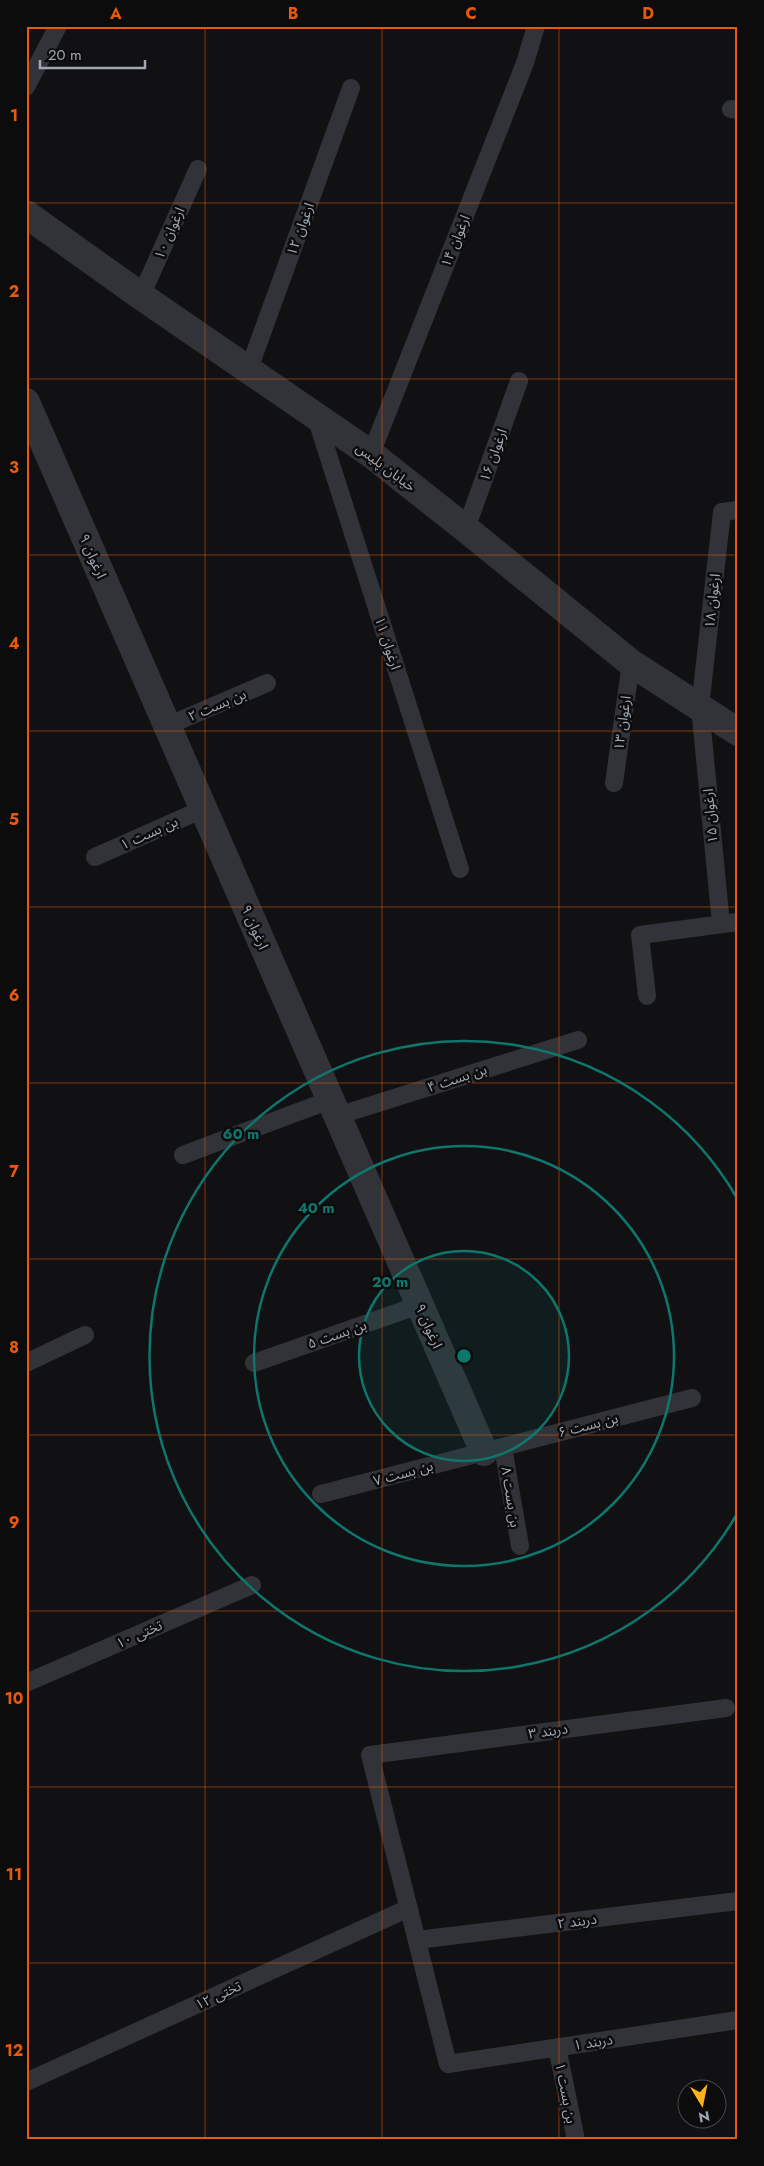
<svg xmlns="http://www.w3.org/2000/svg" width="764" height="2166" viewBox="0 0 764 2166" font-family="Jost,'Noto Sans Arabic',sans-serif">
  <rect width="100%" height="100%" fill="#111113"/>
  <g fill="none" stroke-linecap="round" stroke-linejoin="round">
    <path stroke="#323338" stroke-width="18" d="M26,87L58,26
      M731,109L738,110
      M141,296L198,169
      M249,369L351,88
      M316,417L460,869
      M371,454L525,63L536,26
      M466,529L519,381
      M167,726L267,683
      M614,783L631,663
      M95,857L203,809
      M721,924L700,707L722,512L738,510
      M647,996L640,935L738,922
      M337,1116L578,1040
      M183,1155L330,1100
      M26,1363L85,1335
      M254,1363L419,1305
      M503,1447L520,1546
      M321,1494L692,1398
      M26,1683L252,1585
      M726,1708L370,1755L448,2064L738,2020
      M417,1940L738,1901
      M557,2047L576,2140
      M26,2082L409,1908"/>
    <path stroke="#323338" stroke-width="28" d="M26,214L141,296L371,454L466,529L631,663L738,732
      M26,402L484,1452"/>
  </g>
  <path fill="none" stroke="#e8590c" stroke-width="1" stroke-opacity="0.55" d="M205,26V2140M382,26V2140M559,26V2140M26,203H738M26,379H738M26,555H738M26,731H738M26,907H738M26,1083H738M26,1259H738M26,1435H738M26,1611H738M26,1787H738M26,1963H738"/>
  <circle cx="464" cy="1356" r="105" fill="#0f766e" fill-opacity=".12"/>
  <g fill="none" stroke="#0f766e" stroke-width="2.5">
    <circle cx="464" cy="1356" r="105"/>
    <circle cx="464" cy="1356" r="210"/>
    <path d="M737 1514A315 315 0 1 1 737 1198"/>
  </g>
  <g text-anchor="middle" stroke-width="5" stroke-linejoin="round" paint-order="stroke">
    <g font-size="14" fill="#a1a7b4" stroke="#0c0c0d">
      <text transform="translate(300 229) rotate(-70)" y="5">ارغوان ۱۲</text>
      <text transform="translate(169 233) rotate(-66)" y="5">ارغوان ۱۰</text>
      <text transform="translate(455 241) rotate(-68)" y="5">ارغوان ۱۴</text>
      <text transform="translate(493 455) rotate(-70)" y="5">ارغوان ۱۶</text>
      <text transform="translate(386 467) rotate(37)" y="5">خیابان پلیس</text>
      <text transform="translate(93 556) rotate(66)" y="5">ارغوان ۹</text>
      <text transform="translate(712 601) rotate(-84)" y="5">ارغوان ۱۸</text>
      <text transform="translate(388 643) rotate(72)" y="5">ارغوان ۱۱</text>
      <text transform="translate(217 705) rotate(-23)" y="5">بن بست ۲</text>
      <text transform="translate(622 723) rotate(-82)" y="5">ارغوان ۱۳</text>
      <text transform="translate(710 816) rotate(-95)" y="5">ارغوان ۱۵</text>
      <text transform="translate(149 833) rotate(-24)" y="5">بن بست ۱</text>
      <text transform="translate(255 927) rotate(66)" y="5">ارغوان ۹</text>
      <text transform="translate(457 1078) rotate(-18)" y="5">بن بست ۴</text>
      <text transform="translate(429 1326) rotate(66)" y="5">ارغوان ۹</text>
      <text transform="translate(337 1334) rotate(-19)" y="5">بن بست ۵</text>
      <text transform="translate(588 1425) rotate(-14)" y="5">بن بست ۶</text>
      <text transform="translate(403 1473) rotate(-15)" y="5">بن بست ۷</text>
      <text transform="translate(511 1497) rotate(81)" y="5">بن بست ۸</text>
      <text transform="translate(139 1634) rotate(-24)" y="5">تختی ۱۰</text>
      <text transform="translate(548 1731) rotate(-8)" y="5">دربند ۳</text>
      <text transform="translate(577 1921) rotate(-7)" y="5">دربند ۲</text>
      <text transform="translate(218 1995) rotate(-25)" y="5">تختی ۱۲</text>
      <text transform="translate(593 2042) rotate(-9)" y="5">دربند ۱</text>
      <text transform="translate(566 2093) rotate(79)" y="5">بن بست ۱</text>
    </g>
  </g>
  <circle cx="464" cy="1356" r="8" fill="#0f766e" stroke="#0c0c0d" stroke-width="2.5"/>
  <g font-size="15" text-anchor="middle" font-weight="bold" fill="#0f766e" stroke="#0c0c0d" stroke-width="5" stroke-linejoin="round" paint-order="stroke">
    <text x="241" y="1139">60 m</text>
    <text x="316" y="1213">40 m</text>
    <text x="390" y="1287">20 m</text>
  </g>
  <rect width="764" height="2166" fill="none" stroke="#0c0c0d" stroke-width="55"/>
  <g transform="translate(702 2104) rotate(170)"><circle r="24" fill="#0c0c0d" stroke="#484a50"/>
  <path d="M0-4L9 19L0 12L-9 19Z" fill="#fdb21e"/>
  <text y="-8" font-size="14" font-weight="bold" text-anchor="middle" fill="#a1a7b4">N</text>
  </g>
  <path d="M40 60v8h105v-8" fill="none" stroke="#a1a7b4" stroke-width="2.5"/>
  <text x="48" y="60" font-size="15" fill="#a1a7b4" stroke="#0c0c0d" stroke-width="4" paint-order="stroke">20 m</text>
  <rect x="28" y="28" width="708" height="2110" fill="none" stroke="#e8590c" stroke-width="2"/>
  <g font-size="16" text-anchor="middle" font-weight="bold" fill="#e8590c">
    <text x="116" y="19">A</text>
    <text x="293" y="19">B</text>
    <text x="471" y="19">C</text>
    <text x="648" y="19">D</text>
    <text x="14" y="121">1</text>
    <text x="14" y="297">2</text>
    <text x="14" y="473">3</text>
    <text x="14" y="649">4</text>
    <text x="14" y="825">5</text>
    <text x="14" y="1001">6</text>
    <text x="14" y="1177">7</text>
    <text x="14" y="1353">8</text>
    <text x="14" y="1528">9</text>
    <text x="14" y="1704">10</text>
    <text x="14" y="1880">11</text>
    <text x="14" y="2056">12</text>
  </g>
</svg>
